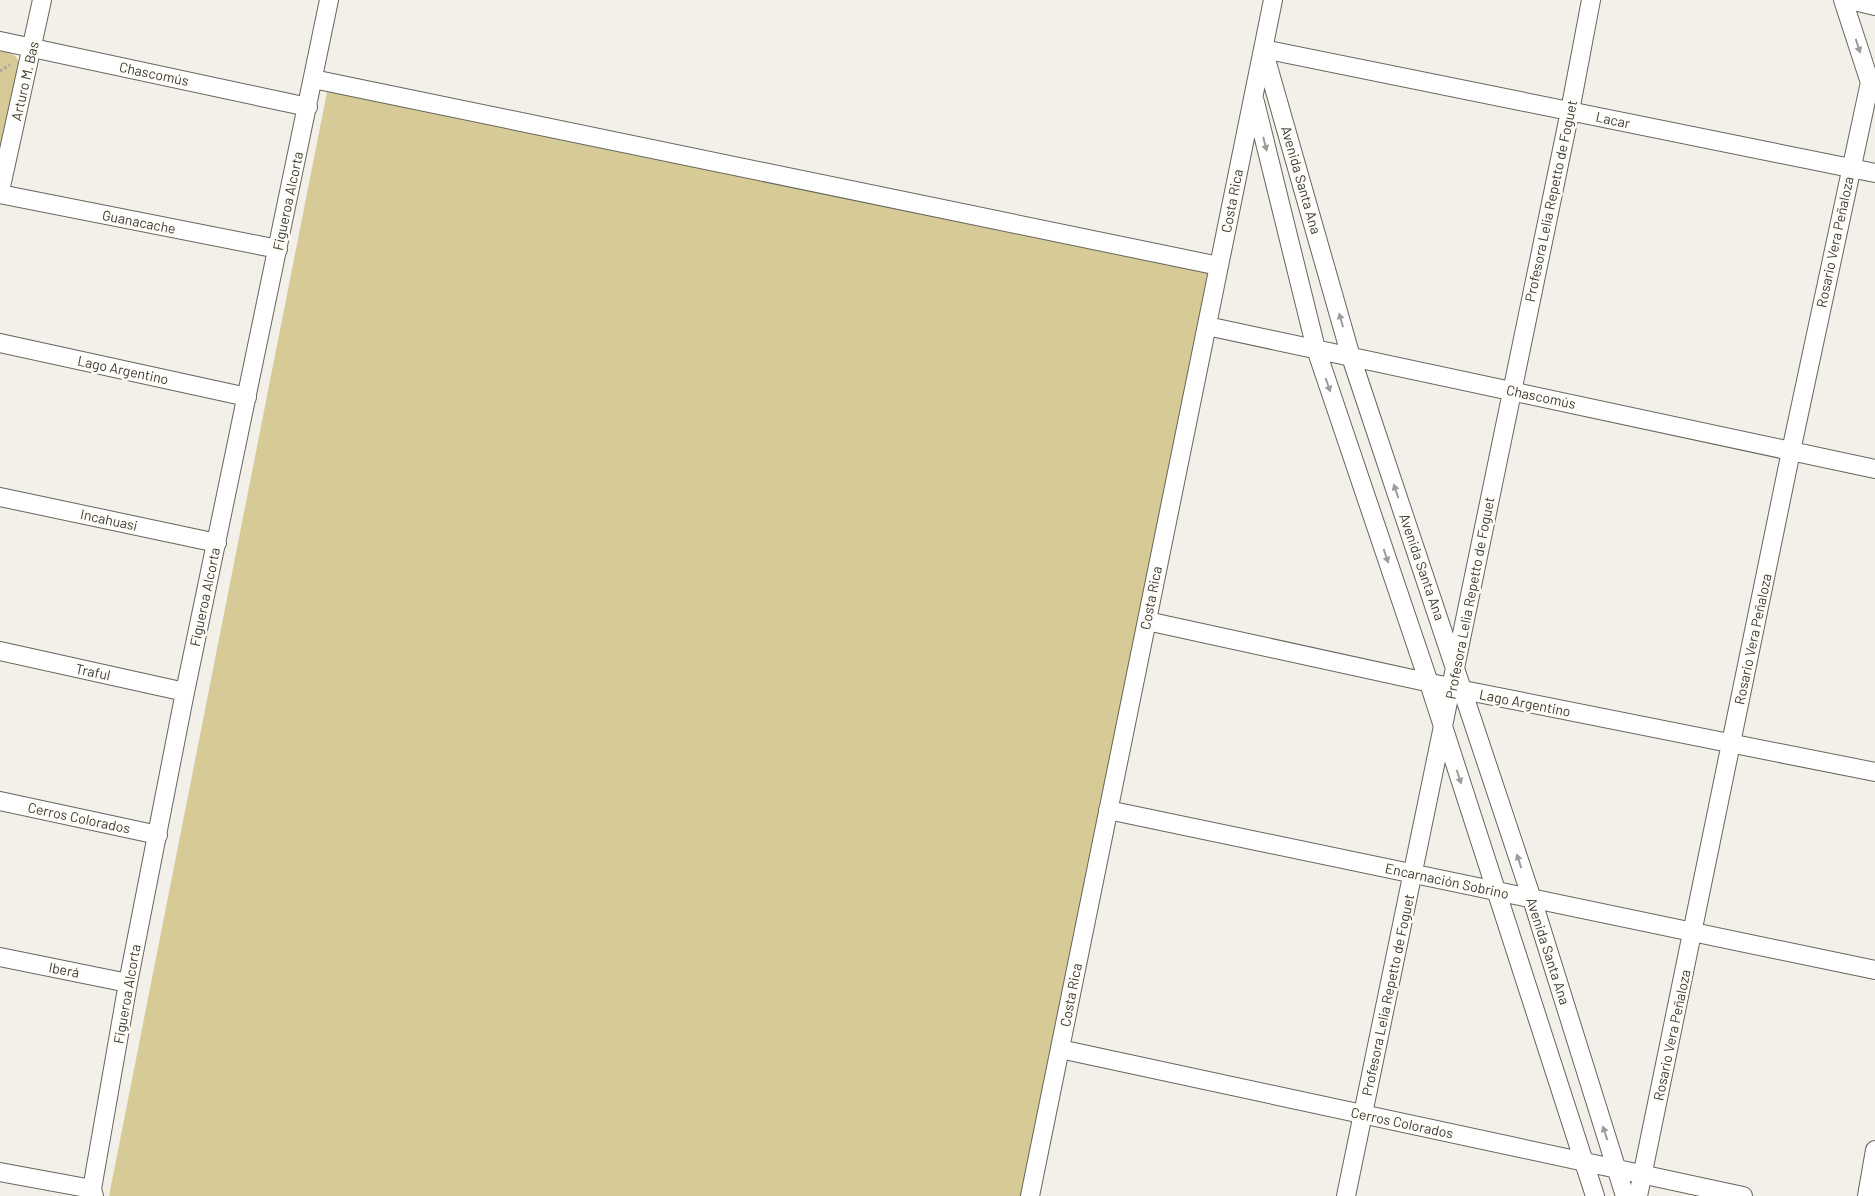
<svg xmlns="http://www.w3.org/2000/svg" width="1875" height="1196" viewBox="0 0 1875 1196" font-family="Barlow,sans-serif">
  <rect width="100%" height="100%" fill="#f2f0e9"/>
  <path fill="#d6ca96" d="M0,51C10,53 18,54 20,66L0,158Z
    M329,82L1212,270L1052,1053L1021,1196H109Z"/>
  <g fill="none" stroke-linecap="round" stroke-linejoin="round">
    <defs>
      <path id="minor" d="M1843,0L1873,92
        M1850,0L1875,6
        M0,41L308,107
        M313,79L1219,266
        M1255,102L1316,349L1429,683L1595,1196
        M0,191L42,0
        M0,194L278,249
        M1207,326L1875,469
        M0,343L247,397
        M0,497L217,543
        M1147,621L1463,690L1875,772
        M0,651L185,692
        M0,801L158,835
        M1108,810L1875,970
        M0,957L128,983
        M1060,1049L1743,1196
        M0,1172L92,1189
        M94,1196L92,1189L128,983L185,692L329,0
        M1030,1196L1273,0
        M1346,1196L1570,111L1591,0
        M1625,1196L1532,899L1351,357L1263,49L1875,173
        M1638,1196L1791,451L1870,82
        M1867,1196L1875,1150"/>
    </defs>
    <use href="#minor" stroke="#66655e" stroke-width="20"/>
    <path stroke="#a8a6a1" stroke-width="3" stroke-dasharray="2.5 2.5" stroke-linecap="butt" d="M0,71L10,65"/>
    <use href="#minor" stroke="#fff" stroke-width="18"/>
  </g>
  <defs><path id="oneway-solid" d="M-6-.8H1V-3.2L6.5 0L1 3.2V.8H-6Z" transform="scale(1.25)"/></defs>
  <g fill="#9c9c9b">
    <use href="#oneway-solid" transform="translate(1858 46) rotate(72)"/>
    <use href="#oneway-solid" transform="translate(1265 144) rotate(76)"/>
    <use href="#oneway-solid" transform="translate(1341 320) rotate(-106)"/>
    <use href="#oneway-solid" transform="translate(1328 385) rotate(71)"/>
    <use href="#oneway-solid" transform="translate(1396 491) rotate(-109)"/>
    <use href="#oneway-solid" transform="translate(1386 556) rotate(71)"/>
    <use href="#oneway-solid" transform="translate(1459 777) rotate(72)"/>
    <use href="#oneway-solid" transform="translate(1519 861) rotate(-108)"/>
    <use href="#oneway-solid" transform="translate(1605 1133) rotate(-108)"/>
  </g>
  <g text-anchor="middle" stroke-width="5" stroke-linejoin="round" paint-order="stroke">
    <g font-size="14" fill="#3a3a37" stroke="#fffdf6">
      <text transform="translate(154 74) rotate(12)" y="5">Chascomús</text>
      <text transform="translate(25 81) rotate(-77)" y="5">Arturo M. Bas</text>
      <text transform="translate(1613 120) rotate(12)" y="5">Lacar</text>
      <text transform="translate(1301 180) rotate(74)" y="5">Avenida Santa Ana</text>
      <text transform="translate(288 201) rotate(-78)" y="5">Figueroa Alcorta</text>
      <text transform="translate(1232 201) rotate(-79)" y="5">Costa Rica</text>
      <text transform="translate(1551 201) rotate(-78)" y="5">Profesora Lelia Repetto de Foguet</text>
      <text transform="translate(139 222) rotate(11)" y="5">Guanacache</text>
      <text transform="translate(1835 242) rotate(-78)" y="5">Rosario Vera Peñaloza</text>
      <text transform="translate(123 370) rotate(12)" y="5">Lago Argentino</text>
      <text transform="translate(1541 397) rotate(12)" y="5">Chascomús</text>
      <text transform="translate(109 520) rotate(12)" y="5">Incahuasi</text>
      <text transform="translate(1422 567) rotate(71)" y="5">Avenida Santa Ana</text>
      <text transform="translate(205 597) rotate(-78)" y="5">Figueroa Alcorta</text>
      <text transform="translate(1151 598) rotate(-79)" y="5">Costa Rica</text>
      <text transform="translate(1470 598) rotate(-79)" y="5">Profesora Lelia Repetto de Foguet</text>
      <text transform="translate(1753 639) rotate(-78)" y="5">Rosario Vera Peñaloza</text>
      <text transform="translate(93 672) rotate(12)" y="5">Traful</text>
      <text transform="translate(1525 703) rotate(11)" y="5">Lago Argentino</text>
      <text transform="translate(79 818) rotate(12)" y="5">Cerros Colorados</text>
      <text transform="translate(1447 881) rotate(12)" y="5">Encarnación Sobrino</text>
      <text transform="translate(1548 951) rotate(72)" y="5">Avenida Santa Ana</text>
      <text transform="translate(64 970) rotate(11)" y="5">Iberá</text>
      <text transform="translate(127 994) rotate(-80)" y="5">Figueroa Alcorta</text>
      <text transform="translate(1071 995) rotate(-79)" y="5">Costa Rica</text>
      <text transform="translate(1388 995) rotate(-78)" y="5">Profesora Lelia Repetto de Foguet</text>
      <text transform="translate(1672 1035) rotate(-78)" y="5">Rosario Vera Peñaloza</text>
      <text transform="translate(1402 1123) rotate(12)" y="5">Cerros Colorados</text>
    </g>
  </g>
</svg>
